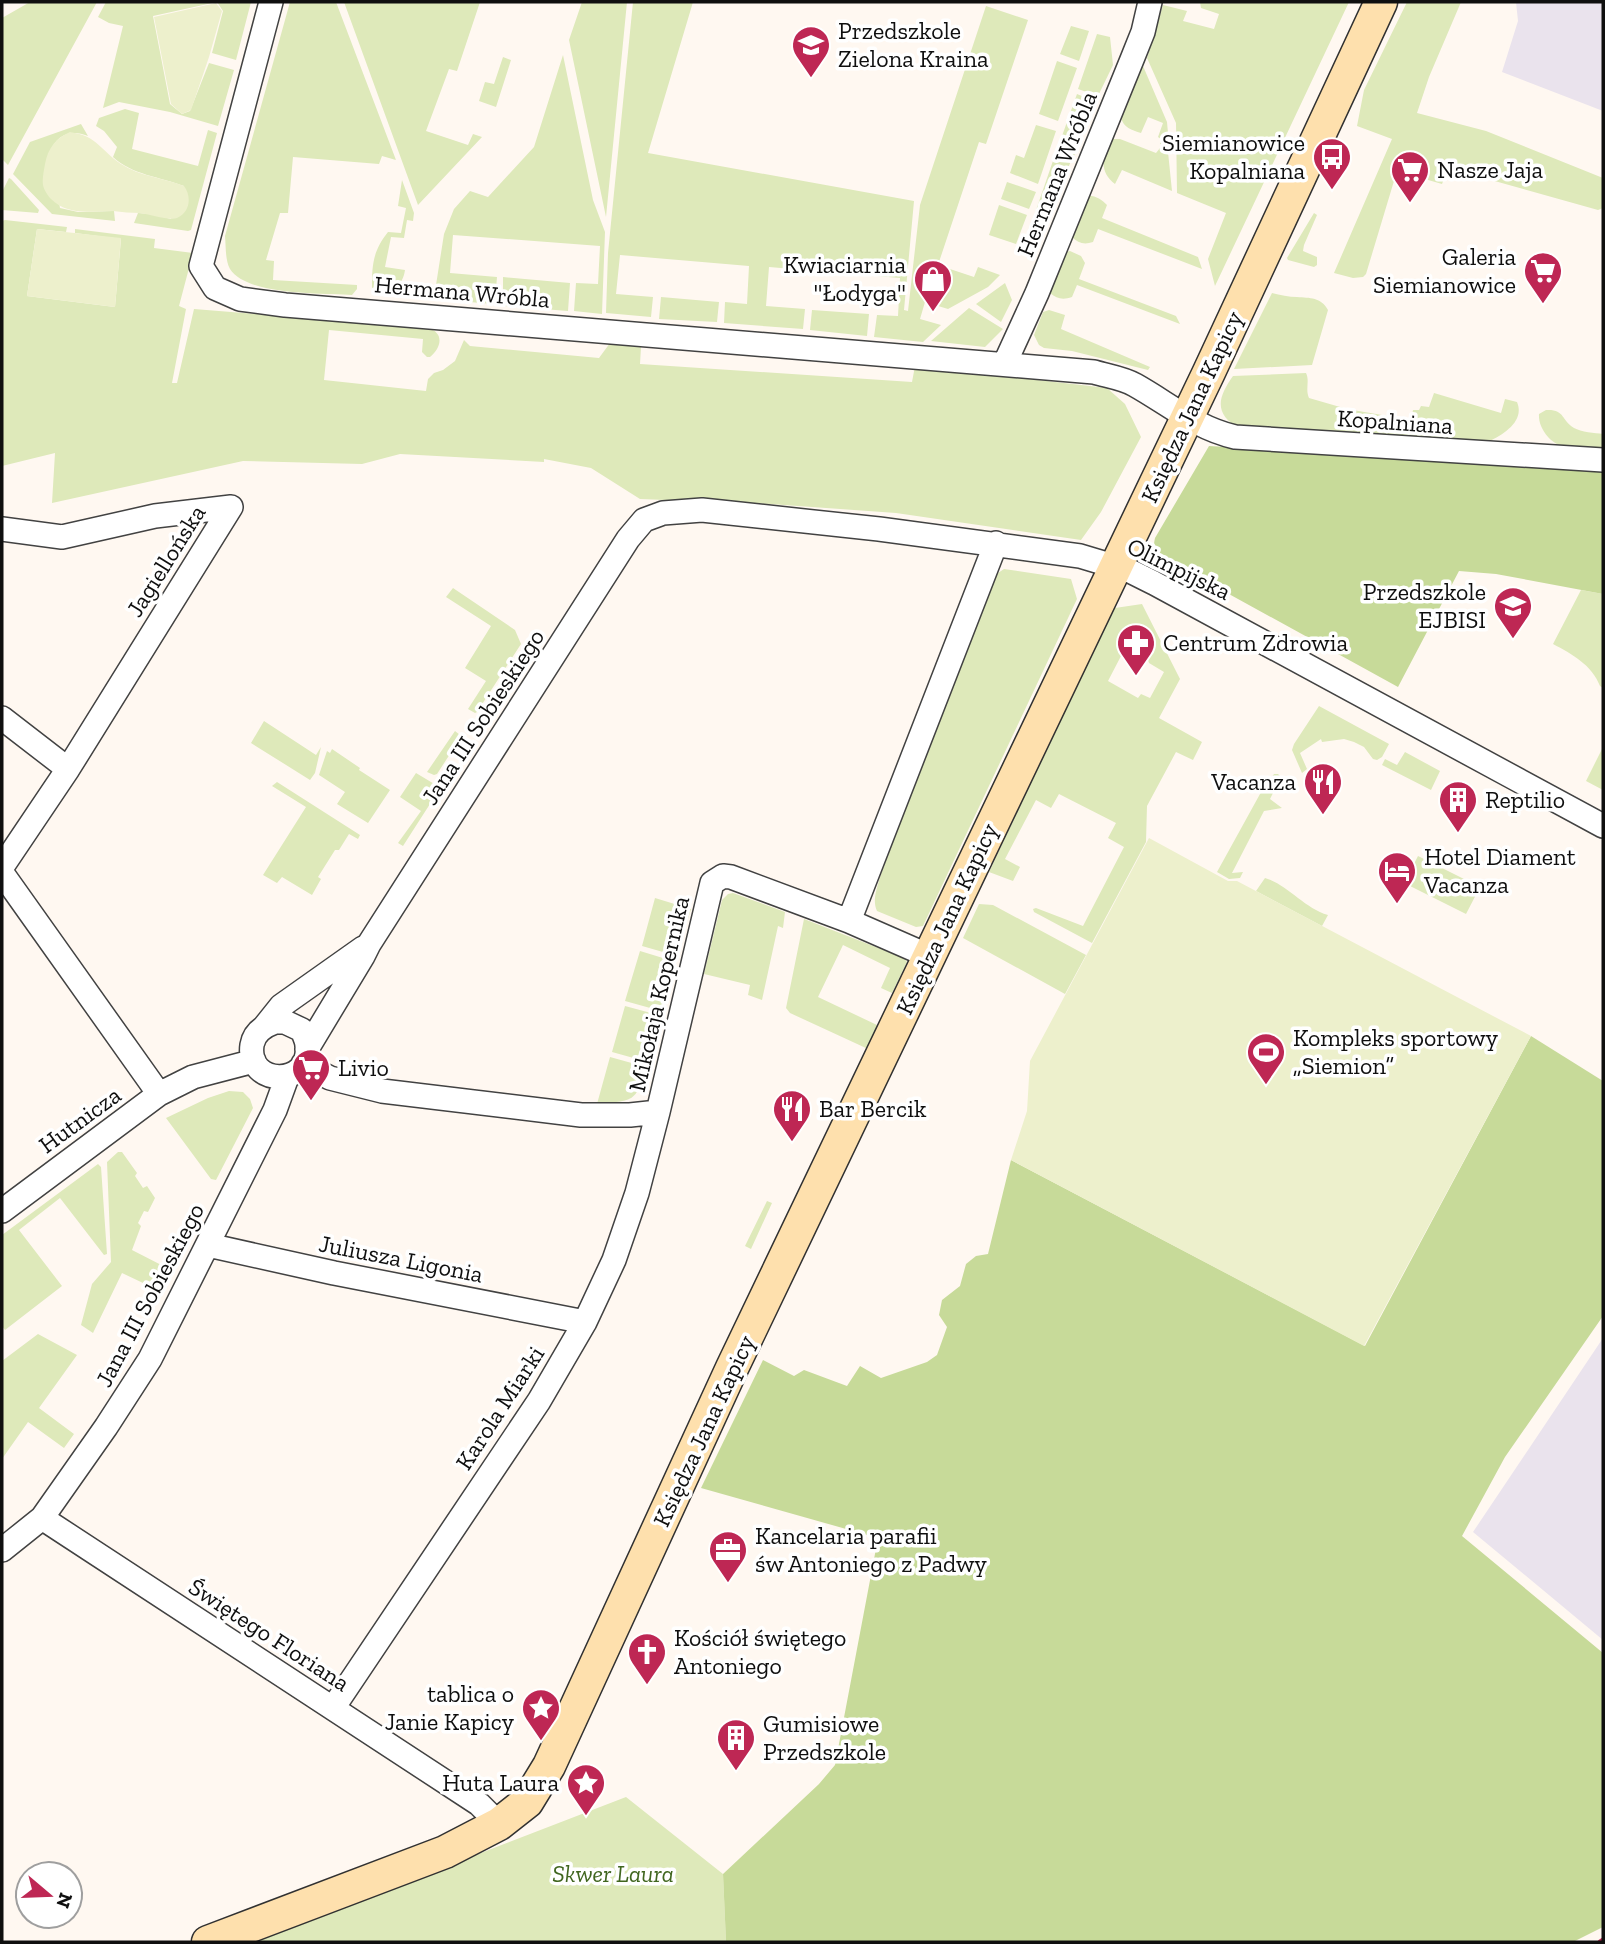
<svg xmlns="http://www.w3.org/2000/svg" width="1605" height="1944" viewBox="0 0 1605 1944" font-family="'Zilla Slab',serif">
  <rect width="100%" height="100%" fill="#fff8f1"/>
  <path fill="#eae3ed" d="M1516,2H1603V111L1502,72L1518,21Z
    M1603,1338V1640L1473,1532Z"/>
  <path fill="#dee9ba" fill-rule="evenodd" d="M30,2H97L8,165L2,159V18Z
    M106,2H251L236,60L212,53L223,11L217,2L153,16L170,104L182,114L190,111L209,63L234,70L218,126L170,112L119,102L103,108L123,26L109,23L98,17Z
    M290,2H336L396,160L382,156L379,164L293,157L288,213H280L266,260L274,261L273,280L357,285V289L352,295C324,293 247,296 230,269C225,260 226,246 225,236Z
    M344,2H480L457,71L449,69L426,131L468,145L473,134L482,137L418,205Z
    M582,2H627L606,217L569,40Z
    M633,2H693L648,153L914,201L904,310L908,311L920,205L986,6L1028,20L986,144L979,142L938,265L974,277L978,267L1000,275L988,287L948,309L925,302L920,319L941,325L923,342L874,337L877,315L898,316L900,278L769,267L766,306L805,309L803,329L724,323L725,302L747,304L749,266L620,255L616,294L653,297L651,317L606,313L608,253Z
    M1200,2H1349L1215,286L1208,259L1226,213L1177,193L1176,123L1147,58L1163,5L1187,11L1183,21L1214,29L1219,14L1201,8Z
    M1407,2H1461L1429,77L1417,113L1486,131L1603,178V208L1598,210L1448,168L1442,184L1397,171L1366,274L1363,277L1353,278L1334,273L1392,139L1357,126L1364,90Z
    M1071,26L1089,31L1079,61L1060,54Z
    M1097,34L1110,37L1113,65L1098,96L1078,89Z
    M563,55L593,200L605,232L602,314L574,311L576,283L598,284L600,246L453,235L450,273L497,277L495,302L493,304L446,300C440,297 436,292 436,285L444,234L454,209L470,191L488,197L534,147Z
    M503,57L511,60L496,107L479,101L485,82L494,84Z
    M1057,61L1077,68L1058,121L1039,114Z
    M1143,66L1167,122L1169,144H1160L1162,140L1158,137L1163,123L1148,117L1141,133C1132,130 1123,128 1121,117Z
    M1077,94L1096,102L1074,156L1057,150Z
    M125,109L139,113L132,149L198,166L208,130L217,133L191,230L188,231L134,223L138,213L151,214L171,219L184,186C161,177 132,175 113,157L117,147L104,131L96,126L99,118Z
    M81,124L88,136C71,129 57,134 50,152L60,208L78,212L114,211L115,221L52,214L13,174L30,142Z
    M1036,125L1056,131L1038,184L1010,173L1016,155L1024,158Z
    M1113,139H1120L1156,153L1160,148L1168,152L1172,191L1122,170L1115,184C1099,172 1101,154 1113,139Z
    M1055,155L1071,161L1047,218L1035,213Z
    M9,178L11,179L39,210L38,213L2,210V192Z
    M402,180L414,213L413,221L407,220L404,238L391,237L385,267L405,270C403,287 388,297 372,295C372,269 371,253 388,232L401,233L406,208L398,206Z
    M1007,182L1036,192L1029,209L1001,199Z
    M1087,196C1095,195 1102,200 1107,205L1102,218L1198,257L1202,269L1098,229L1093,242C1084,245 1078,243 1072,237V232Z
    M999,205L1027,215L1016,244L989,235Z
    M1314,213L1317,215L1304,245L1303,251L1317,257V265L1314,267L1288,260L1287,258Z
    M5,220L67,227L66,232L37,229L27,296L115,307L121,239L75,233V229L155,239L154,248L193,253L179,306L186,309L172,383H177L194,309L428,328C445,333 441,348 430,357H427L422,352L423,339L329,330L324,380L426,391L428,379L434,373L443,370L455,361L464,340L470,346L599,358L610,343L641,347L640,364L912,382L915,366L1107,388L1125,404L1141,437L1101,512L1081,540L896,513L770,504L640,499L591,468L544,459V462L400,454L362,464L243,461L52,503L55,453L2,466V221Z
    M1070,251L1081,256L1085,263L1079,279L1176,316L1180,324L1077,285L1072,297C1063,300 1057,299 1050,293V288L1065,252Z
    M503,277L570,283L568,311L504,306L503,303Z
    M1005,283L1012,300L1001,322L976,304Z
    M1272,293C1280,295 1289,297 1297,297C1310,298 1321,297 1328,310L1312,365L1234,369Z
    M661,297L719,302L717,322L659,319Z
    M969,308L1003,329L985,347L931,341Z
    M812,310L869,314L867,336L810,330Z
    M1049,310L1065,315L1061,329L1150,367L1148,370L1072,351L1044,348L1039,345L1034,335L1043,312Z
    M1306,373C1310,381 1305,389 1309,398L1347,409L1411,420L1413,410H1419L1421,406L1429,407L1434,393L1501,413L1505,399L1517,402C1525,421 1504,434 1490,441L1240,429C1213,414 1218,397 1233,376Z
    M1546,410C1565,409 1561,420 1574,428C1581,432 1595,433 1603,434V447C1592,447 1572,449 1562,446C1549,442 1538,427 1539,414Z
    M1004,569L1071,579L1077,599L923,926L916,927L877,911C872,901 877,888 880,877L989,579Z
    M453,588L515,630L521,644L477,712L475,713L468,709L486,681L465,668L491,626L446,597Z
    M1581,590L1603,594V688L1600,686C1592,665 1572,654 1553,644Z
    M1142,604L1180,679L1159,718L1202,742L1193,760L1176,752L1147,806L1146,842L1092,943L1034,912L1033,909L1036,908L1083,926L1124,847L1108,838L1116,823L1059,794L1051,808L1036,800L1005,859L1020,867L1013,881L989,872L1109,616L1115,608ZM1132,652L1148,660L1149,663L1164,672L1150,698L1141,694L1138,698L1108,681L1121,656Z
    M1319,706L1389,744L1382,757L1377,760L1373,759L1364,747L1354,742L1344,739L1322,742L1321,739L1300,753L1307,769L1302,773L1292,750L1294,744Z
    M264,721L316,755L321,747L315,773L310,780L251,743Z
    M455,731L460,735L461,737L437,774L434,775L427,772Z
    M1603,747V790L1586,781Z
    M332,749L360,768L359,770L390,790L368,823L337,804L345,792L319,775L327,751L330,753Z
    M1405,752L1440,771L1431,790L1382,765L1385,759L1397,765Z
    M416,773L436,785L437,793L403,846L398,843L421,811L400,797Z
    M1274,774H1278L1281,777L1270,799L1282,808L1264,811L1232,873L1243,872L1240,878L1229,879L1217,872L1260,794Z
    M277,782L360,835L358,839L349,834L339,850H335L318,877L321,879L312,895L282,877L277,883L263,875L306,807L272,786Z
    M1418,856L1480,887L1466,914L1404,883Z
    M1265,878C1287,884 1304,908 1328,915L1322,926L1256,891Z
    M733,893L785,912L783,928L778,926L762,1000L748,995L750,985L704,974L722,900L728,894Z
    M655,898L691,909L677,956L642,946Z
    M979,904L993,905L1086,955L1065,994L963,938Z
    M804,919L904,958L907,962L892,993L881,988L890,968L843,945L818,997L877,1025L868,1049L790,1013L786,1008Z
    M640,951L676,962L661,1011L625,1001Z
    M625,1006L662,1016L648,1062L612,1052Z
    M610,1057L646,1067C636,1104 633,1100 597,1104Z
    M229,1091L243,1092L250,1099L253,1108L216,1180L211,1179L166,1118L208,1098Z
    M118,1152H122L137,1173L135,1176L143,1188L147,1186L155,1198L148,1212L144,1211L138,1223L141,1226L132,1250L173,1271L162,1292L122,1273L93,1333L81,1325L92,1284L111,1262L107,1162Z
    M98,1164L101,1167L107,1254L104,1255L60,1198L19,1230L62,1286L5,1330L2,1326V1235Z
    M767,1201L772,1203L751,1249L745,1246Z
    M38,1334L77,1355L39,1408L74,1434L64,1448L28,1422L2,1459V1361Z
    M626,1797L723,1874L726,1942H250Z"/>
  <path fill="#c7da99" d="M1209,446L1603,468V594L1496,574L1459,571L1398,687L1160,556C1154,550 1153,546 1155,538Z
    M1531,1036L1603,1081V1316L1505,1457L1462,1536L1603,1653V1927L1573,1942H726L723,1874L819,1784L835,1765L878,1538L701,1488L763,1360L794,1376L804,1370L847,1386L860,1366L881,1378L927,1362L937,1355L947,1327L939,1315L942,1300L960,1286L966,1264L976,1256L988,1254L1011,1160L1365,1346Z"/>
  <path fill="#edf0cc" d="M216,3L222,11L209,57L191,110L182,114L171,104L154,17Z
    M70,132C98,136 101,151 121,164C139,176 164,178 184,186C192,197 190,212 177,218C170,221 149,214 140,213C131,213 122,212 113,211C91,211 68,216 51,199C48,196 44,190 43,185C42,179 44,170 45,164C48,148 56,138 70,132Z
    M37,229L121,238L115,307L27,296Z
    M1149,838L1228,881H1237L1531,1036L1364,1346L1011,1160L1027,1111L1030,1061Z"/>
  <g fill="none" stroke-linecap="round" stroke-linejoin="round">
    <defs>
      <path id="street" d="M271,2L201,266L215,288L240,299L285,305L1094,372C1107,376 1123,378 1135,385C1169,404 1196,428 1235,437L1603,460
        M1005,363L1037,293L1133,57L1143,32L1150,2
        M2,529L62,537L155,516L231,507L68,769L2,867
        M2,718L68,769
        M2,873L159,1094
        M849,921L996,543
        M275,1022H285L302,1030C304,1035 307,1041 307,1046C312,1087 246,1087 252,1045C254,1032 264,1026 275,1022Z
        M265,1026L281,1006L363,948
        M307,1049L363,956L369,944L628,539L644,520L663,513L702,510L879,529L1080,556L1130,571L1154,583L1603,826
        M303,1064L330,1078L382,1091L581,1115H630L658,1112
        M2,1211L159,1094L193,1077L254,1061
        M208,1245L334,1273L585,1322
        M42,1518L479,1804L499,1824
        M2,1550L42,1518L106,1427L150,1359L275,1110L287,1077
        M333,1708L539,1401L585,1322L614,1260L637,1193L658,1112L712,883L723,876L731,877L849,921L929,956"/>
      <path id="secondary" d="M208,1942L445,1852L499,1824L527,1802L549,1766L732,1368L1209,372L1381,2"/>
    </defs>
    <use href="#street" stroke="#424242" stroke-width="26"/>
    <use href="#secondary" stroke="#313131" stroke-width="35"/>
    <use href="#street" stroke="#fff" stroke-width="23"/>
    <use href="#secondary" stroke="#fee0ad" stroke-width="32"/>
    <path stroke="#be2754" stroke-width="5" d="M1600,1942L1603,1940"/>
  </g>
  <defs>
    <symbol id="school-pin" viewBox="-11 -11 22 30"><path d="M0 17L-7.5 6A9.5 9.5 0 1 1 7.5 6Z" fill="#be2754" stroke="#fff"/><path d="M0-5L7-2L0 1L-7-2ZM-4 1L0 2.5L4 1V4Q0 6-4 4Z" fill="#fff"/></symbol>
    <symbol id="bus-pin" viewBox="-11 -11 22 30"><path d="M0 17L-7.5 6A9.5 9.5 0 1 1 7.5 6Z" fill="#be2754" stroke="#fff"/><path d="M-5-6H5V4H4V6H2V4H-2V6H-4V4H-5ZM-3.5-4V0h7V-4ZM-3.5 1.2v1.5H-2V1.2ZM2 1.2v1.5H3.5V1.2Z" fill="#fff"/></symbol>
    <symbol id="supermarket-pin" viewBox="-11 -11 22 30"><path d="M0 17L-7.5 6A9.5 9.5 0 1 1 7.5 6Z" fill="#be2754" stroke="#fff"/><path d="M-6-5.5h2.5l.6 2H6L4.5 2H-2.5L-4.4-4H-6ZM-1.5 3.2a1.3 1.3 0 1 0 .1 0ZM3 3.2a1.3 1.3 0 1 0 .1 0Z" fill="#fff"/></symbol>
    <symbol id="shop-pin" viewBox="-11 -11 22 30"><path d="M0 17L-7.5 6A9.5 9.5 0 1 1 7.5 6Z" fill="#be2754" stroke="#fff"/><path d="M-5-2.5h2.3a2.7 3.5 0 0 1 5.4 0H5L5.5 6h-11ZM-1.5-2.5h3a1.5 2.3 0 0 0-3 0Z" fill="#fff"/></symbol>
    <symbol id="pharmacy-pin" viewBox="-11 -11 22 30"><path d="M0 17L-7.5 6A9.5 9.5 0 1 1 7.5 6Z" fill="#be2754" stroke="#fff"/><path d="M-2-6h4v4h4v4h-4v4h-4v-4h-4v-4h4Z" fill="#fff"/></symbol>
    <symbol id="restaurant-pin" viewBox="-11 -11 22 30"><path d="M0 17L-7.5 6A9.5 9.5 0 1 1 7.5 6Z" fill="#be2754" stroke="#fff"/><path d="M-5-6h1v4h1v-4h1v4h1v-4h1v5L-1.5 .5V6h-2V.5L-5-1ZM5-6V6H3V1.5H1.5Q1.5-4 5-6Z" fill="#fff"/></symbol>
    <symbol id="building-pin" viewBox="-11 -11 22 30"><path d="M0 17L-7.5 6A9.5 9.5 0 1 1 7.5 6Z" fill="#be2754" stroke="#fff"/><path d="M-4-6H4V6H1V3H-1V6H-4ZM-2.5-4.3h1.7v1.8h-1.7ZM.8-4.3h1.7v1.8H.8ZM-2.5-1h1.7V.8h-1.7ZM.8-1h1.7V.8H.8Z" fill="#fff"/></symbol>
    <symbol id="hotel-pin" viewBox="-11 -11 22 30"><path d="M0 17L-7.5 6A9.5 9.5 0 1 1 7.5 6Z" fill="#be2754" stroke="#fff"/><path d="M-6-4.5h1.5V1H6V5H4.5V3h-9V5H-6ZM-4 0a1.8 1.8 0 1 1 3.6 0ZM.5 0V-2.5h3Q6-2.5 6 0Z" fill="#fff"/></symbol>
    <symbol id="stadium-pin" viewBox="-11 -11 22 30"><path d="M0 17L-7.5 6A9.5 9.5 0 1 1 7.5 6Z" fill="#be2754" stroke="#fff"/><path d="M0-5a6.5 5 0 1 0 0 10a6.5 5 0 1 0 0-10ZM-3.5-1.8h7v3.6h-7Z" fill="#fff"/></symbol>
    <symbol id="office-pin" viewBox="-11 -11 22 30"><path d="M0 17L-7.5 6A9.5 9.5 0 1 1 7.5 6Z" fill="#be2754" stroke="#fff"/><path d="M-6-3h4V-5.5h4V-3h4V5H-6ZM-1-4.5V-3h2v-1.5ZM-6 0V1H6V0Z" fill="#fff"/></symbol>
    <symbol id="church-pin" viewBox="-11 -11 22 30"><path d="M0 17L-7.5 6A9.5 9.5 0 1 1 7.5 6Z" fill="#be2754" stroke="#fff"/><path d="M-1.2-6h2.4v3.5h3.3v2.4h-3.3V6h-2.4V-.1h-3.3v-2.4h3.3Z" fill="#fff"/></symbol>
    <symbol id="sight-pin" viewBox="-11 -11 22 30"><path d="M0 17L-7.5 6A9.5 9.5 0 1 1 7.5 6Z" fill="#be2754" stroke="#fff"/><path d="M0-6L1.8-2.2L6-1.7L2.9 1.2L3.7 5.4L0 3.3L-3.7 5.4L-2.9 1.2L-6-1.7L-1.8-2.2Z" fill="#fff"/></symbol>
  </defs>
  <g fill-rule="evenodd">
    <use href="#school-pin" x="789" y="23" width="44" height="60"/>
    <use href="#bus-pin" x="1310" y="135" width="44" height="60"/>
    <use href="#supermarket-pin" x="1388" y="148" width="44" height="60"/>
    <use href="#supermarket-pin" x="1521" y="249" width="44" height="60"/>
    <use href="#shop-pin" x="911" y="257" width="44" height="60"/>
    <use href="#school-pin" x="1491" y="584" width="44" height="60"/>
    <use href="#pharmacy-pin" x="1114" y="621" width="44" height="60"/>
    <use href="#restaurant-pin" x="1301" y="760" width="44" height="60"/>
    <use href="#building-pin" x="1436" y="778" width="44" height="60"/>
    <use href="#hotel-pin" x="1375" y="849" width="44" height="60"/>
    <use href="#stadium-pin" x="1244" y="1030" width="44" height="60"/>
    <use href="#supermarket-pin" x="289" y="1046" width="44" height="60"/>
    <use href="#restaurant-pin" x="770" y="1087" width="44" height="60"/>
    <use href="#office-pin" x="706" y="1528" width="44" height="60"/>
    <use href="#church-pin" x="625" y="1630" width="44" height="60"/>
    <use href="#sight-pin" x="519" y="1686" width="44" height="60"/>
    <use href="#building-pin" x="714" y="1716" width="44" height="60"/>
    <use href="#sight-pin" x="564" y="1761" width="44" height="60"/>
  </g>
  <g text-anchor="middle" stroke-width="7" stroke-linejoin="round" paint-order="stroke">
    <g font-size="24" fill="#0f0f0f" stroke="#fff" text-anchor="start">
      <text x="838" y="39">Przedszkole<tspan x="838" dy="28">Zielona Kraina</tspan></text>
      <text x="1305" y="151" text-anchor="end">Siemianowice<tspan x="1305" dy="28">Kopalniana</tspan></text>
      <text x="1437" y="178">Nasze Jaja</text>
      <text x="1516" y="265" text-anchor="end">Galeria<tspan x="1516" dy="28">Siemianowice</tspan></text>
      <text x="906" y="273" text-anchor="end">Kwiaciarnia<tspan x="906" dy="28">"Łodyga"</tspan></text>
      <text x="1486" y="600" text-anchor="end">Przedszkole<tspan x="1486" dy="28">EJBISI</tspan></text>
      <text x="1163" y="651">Centrum Zdrowia</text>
      <text x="1296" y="790" text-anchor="end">Vacanza</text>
      <text x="1485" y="808">Reptilio</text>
      <text x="1424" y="865">Hotel Diament<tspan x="1424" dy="28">Vacanza</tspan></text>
      <text x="1293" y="1046">Kompleks sportowy<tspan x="1293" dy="28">„Siemion”</tspan></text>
      <text x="338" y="1076">Livio</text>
      <text x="819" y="1117">Bar Bercik</text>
      <text x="755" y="1544">Kancelaria parafii<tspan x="755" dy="28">św Antoniego z Padwy</tspan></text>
      <text x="674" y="1646">Kościół świętego<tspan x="674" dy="28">Antoniego</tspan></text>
      <text x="514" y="1702" text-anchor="end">tablica o<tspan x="514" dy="28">Janie Kapicy</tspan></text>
      <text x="763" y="1732">Gumisiowe<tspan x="763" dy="28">Przedszkole</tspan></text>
      <text x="559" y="1791" text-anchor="end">Huta Laura</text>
    </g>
    <g font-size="24" fill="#0f0f0f" stroke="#fff">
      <text transform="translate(1057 174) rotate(-68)" y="8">Hermana Wróbla</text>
      <text transform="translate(462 292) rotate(5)" y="8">Hermana Wróbla</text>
      <text transform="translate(1192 407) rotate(-65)" y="8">Księdza Jana Kapicy</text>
      <text transform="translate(1395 422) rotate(4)" y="8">Kopalniana</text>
      <text transform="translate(166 561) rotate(-58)" y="8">Jagiellońska</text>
      <text transform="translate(1179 569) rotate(26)" y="8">Olimpijska</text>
      <text transform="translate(483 717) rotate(-57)" y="8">Jana III Sobieskiego</text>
      <text transform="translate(947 919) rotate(-65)" y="8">Księdza Jana Kapicy</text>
      <text transform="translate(659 994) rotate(-77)" y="8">Mikołaja Kopernika</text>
      <text transform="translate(80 1120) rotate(-36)" y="8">Hutnicza</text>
      <text transform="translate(401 1259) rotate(11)" y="8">Juliusza Ligonia</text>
      <text transform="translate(150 1295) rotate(-62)" y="8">Jana III Sobieskiego</text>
      <text transform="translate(500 1408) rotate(-57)" y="8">Karola Miarki</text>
      <text transform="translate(704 1431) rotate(-65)" y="8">Księdza Jana Kapicy</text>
      <text transform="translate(269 1635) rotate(33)" y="8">Świętego Floriana</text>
    </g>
    <g font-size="24" font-style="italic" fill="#40661f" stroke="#fff">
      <text x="613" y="1882">Skwer Laura</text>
    </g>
  </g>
  <rect width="1605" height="1944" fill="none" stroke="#0f0f0f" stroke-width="7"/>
  <g transform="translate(49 1895) rotate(109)"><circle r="33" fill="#ffffff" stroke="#9f9f9f" stroke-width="2"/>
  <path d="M0-5L12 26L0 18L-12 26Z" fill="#be2754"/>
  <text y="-10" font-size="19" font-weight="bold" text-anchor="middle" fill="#0f0f0f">N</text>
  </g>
</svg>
